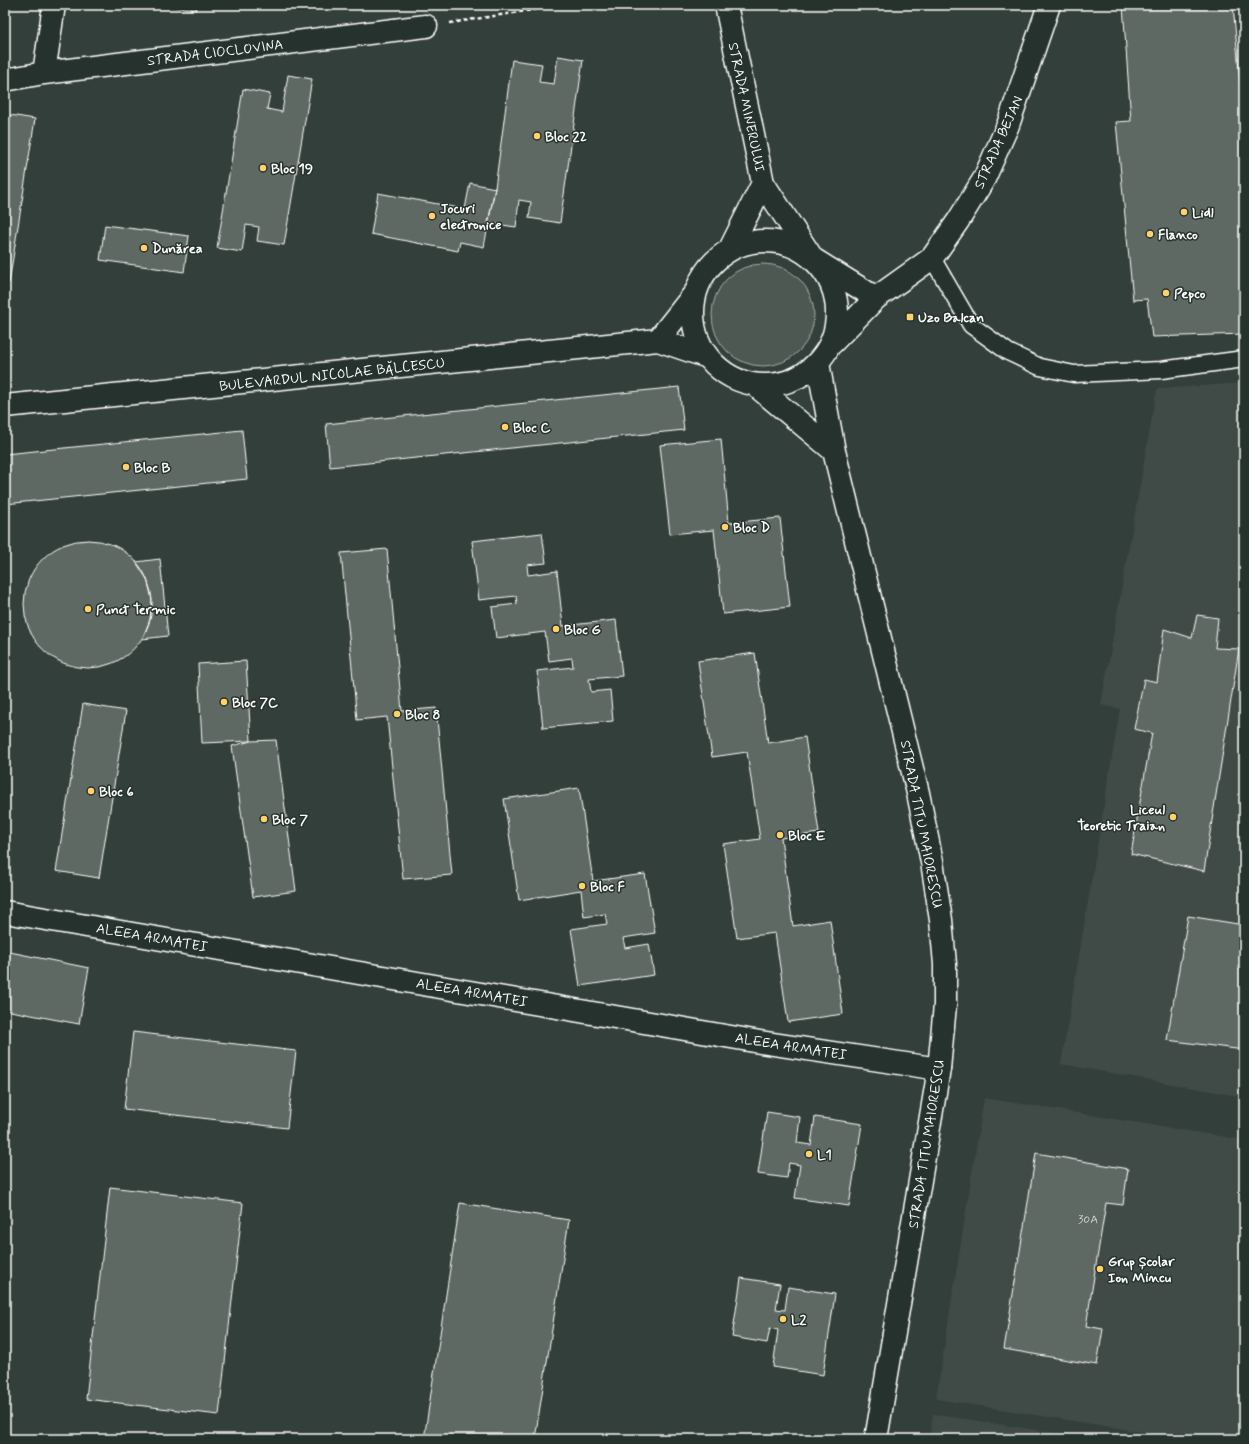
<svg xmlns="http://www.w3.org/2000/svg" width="1249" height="1444" viewBox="0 0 1249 1444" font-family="Mynerve,sans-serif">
  <rect width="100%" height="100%" fill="#333f3a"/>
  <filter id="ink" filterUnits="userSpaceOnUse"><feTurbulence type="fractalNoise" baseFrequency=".025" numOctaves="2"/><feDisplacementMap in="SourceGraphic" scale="8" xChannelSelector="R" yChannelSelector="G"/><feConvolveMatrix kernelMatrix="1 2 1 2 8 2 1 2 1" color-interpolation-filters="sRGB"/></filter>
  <g filter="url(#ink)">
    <path fill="#404c47" d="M1244,383V1097L1061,1064L1120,709L1101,705L1157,389Z
      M984,1098L1244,1140V1439H1187L936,1399Z
      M933,1414L1095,1439H929Z"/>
    <path fill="#4d5853" stroke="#a6aca9" d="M712 315a51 51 0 1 1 102 0a51 51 0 1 1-102 0Z"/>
    <path fill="#5f6964" stroke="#fff" d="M163,5H197L196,10Z
      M1123,5H1233L1244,124V334L1152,337L1147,299L1133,300L1116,122L1131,121Z
      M558,56L583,60L560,223L529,218L531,202L519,200L516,227L488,223L495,188L512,60L542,64L539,82L554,84Z
      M288,75L312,79L284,245L257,241L259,227L246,225L242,252L217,248L243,89L270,94L267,109L282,112Z
      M10,115L35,119L9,283L5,282V143Z
      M470,183L495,188L484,247L460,242L458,251L371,234L378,193L465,209Z
      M105,225L189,236L184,272L100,260Z
      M679,387L684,430L330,467L326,424Z
      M242,430L247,479L5,504V454Z
      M721,439L729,523L780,518L790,607L723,614L714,530L670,534L660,445Z
      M542,533L546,563L527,565L528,575L557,571L563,626L616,620L622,676L589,679L591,692L610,690L613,721L543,728L537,671L573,667L572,658L549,661L545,632L496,638L492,607L517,604L516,596L479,600L472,541Z
      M24 604a64 64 0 1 1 128 0a64 64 0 1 1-128 0Z
      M387,549L402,711L436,708L452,875L403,879L387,717L357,720L341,553Z
      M160,559L168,636L142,639L150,620L152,599L147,579L136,562Z
      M1197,615L1218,618L1215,648L1239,649L1204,871L1131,854L1152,733L1134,729L1144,679L1157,682L1164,629L1192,638Z
      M755,653L768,743L805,737L819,833L781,838L793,926L830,920L843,1014L788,1022L775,933L737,938L723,844L760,839L747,752L712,757L698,661Z
      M246,661L251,741L202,743L198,664Z
      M83,704L126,711L99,878L56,871Z
      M276,740L296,891L253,897L232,746L251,741Z
      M579,788L593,881L645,874L655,933L623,938L625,948L649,944L654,975L580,986L571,929L607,924L605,914L584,917L581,890L519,900L504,799Z
      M1188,916L1244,925V1050L1167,1040Z
      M5,951L89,968L79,1024L5,1010Z
      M133,1032L296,1051L287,1128L124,1109Z
      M767,1112L800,1117L797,1143L811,1145L815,1117L862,1124L849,1206L795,1198L800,1165L789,1163L787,1178L758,1174Z
      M1036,1153L1128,1169L1123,1205L1106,1203L1086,1326L1103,1329L1097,1365L1004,1349Z
      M110,1187L243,1203L219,1415L86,1399Z
      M460,1203L569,1220L535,1439H424Z
      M741,1278L780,1284L776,1309L785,1310L788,1287L835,1294L823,1375L773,1367L778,1330L770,1328L767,1343L732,1337Z"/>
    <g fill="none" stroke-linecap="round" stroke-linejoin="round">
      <defs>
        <path id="lane" d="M932,258L971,325L1008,352L1040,367L1074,374L1161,370L1244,359"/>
        <path id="street" d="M44,73L54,5
          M5,80L44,73L426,26
          M5,912L760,1042L939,1069"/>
        <path id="secondary" d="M726,5L763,183L730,249
          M763,183L813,259L876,298
          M693 313a72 72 0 1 1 144 0a72 72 0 1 1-144 0Z
          M658,340L695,293
          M832,343L876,298L932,258L958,221L984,179L1008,125L1049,5
          M818,363L834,451L918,793L932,862L941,920L945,964V1005L939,1069L876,1439
          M755,385L834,451
          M5,406L658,340L708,357"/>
      </defs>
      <use href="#lane" stroke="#fff" stroke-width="19"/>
      <use href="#street" stroke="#fff" stroke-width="25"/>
      <use href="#secondary" stroke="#fff" stroke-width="25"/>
      <path stroke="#fff" stroke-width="2.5" stroke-dasharray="4 3" stroke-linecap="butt" d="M450,23L564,5"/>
      <use href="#lane" stroke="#26332d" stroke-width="16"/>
      <use href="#street" stroke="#26332d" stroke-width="22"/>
      <use href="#secondary" stroke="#26332d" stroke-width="22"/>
    </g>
  </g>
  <g fill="#ffd166" stroke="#26332d" stroke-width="1.5">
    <circle cx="537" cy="136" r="4"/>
    <circle cx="263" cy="168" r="4"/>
    <circle cx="1184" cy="212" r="4"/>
    <circle cx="432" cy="216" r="4"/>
    <circle cx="1150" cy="234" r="4"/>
    <circle cx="144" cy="248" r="4"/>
    <circle cx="1166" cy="293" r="4"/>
    <rect x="906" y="313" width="8" height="8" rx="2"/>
    <circle cx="505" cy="427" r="4"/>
    <circle cx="126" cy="467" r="4"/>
    <circle cx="725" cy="527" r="4"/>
    <circle cx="88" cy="609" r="4"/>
    <circle cx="556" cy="629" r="4"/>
    <circle cx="224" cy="702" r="4"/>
    <circle cx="397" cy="714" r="4"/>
    <circle cx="91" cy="791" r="4"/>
    <circle cx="1173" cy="817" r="4"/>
    <circle cx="264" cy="819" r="4"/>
    <circle cx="780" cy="835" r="4"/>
    <circle cx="582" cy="886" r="4"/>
    <circle cx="809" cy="1154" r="4"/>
    <circle cx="1100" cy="1269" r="4"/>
    <circle cx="783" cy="1319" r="4"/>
  </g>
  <g text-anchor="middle" stroke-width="3" stroke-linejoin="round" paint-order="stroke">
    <g font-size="12" fill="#d7dad8">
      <text x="1088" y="1223">30A</text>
    </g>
    <g font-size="14" fill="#fff" stroke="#26332d">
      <text transform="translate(215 52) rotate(-7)" y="5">STRADA CIOCLOVINA</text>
      <text transform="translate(747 107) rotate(78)" y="5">STRADA MINERULUI</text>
      <text transform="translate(998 142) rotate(-66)" y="5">STRADA BEJAN</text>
      <text transform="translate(332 374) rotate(-6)" y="5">BULEVARDUL NICOLAE BĂLCESCU</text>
      <text transform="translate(922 824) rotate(79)" y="5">STRADA TITU MAIORESCU</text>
      <text transform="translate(152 937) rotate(10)" y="5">ALEEA ARMATEI</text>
      <text transform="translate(472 992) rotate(10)" y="5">ALEEA ARMATEI</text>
      <text transform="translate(791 1046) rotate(9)" y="5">ALEEA ARMATEI</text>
      <text transform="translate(926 1144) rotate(-81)" y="5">STRADA TITU MAIORESCU</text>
    </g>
    <g font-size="14" font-weight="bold" fill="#fff" stroke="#26332d" text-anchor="start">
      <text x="545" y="141">Bloc 22</text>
      <text x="271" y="173">Bloc 19</text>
      <text x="440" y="213">Jocuri<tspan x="440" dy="16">electronice</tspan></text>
      <text x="1192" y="217">Lidl</text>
      <text x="1158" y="239">Flanco</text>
      <text x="152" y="253">Dunărea</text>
      <text x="1174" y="298">Pepco</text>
      <text x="918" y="322">Uzo Balcan</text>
      <text x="513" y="432">Bloc C</text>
      <text x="134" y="472">Bloc B</text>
      <text x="733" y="532">Bloc D</text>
      <text x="96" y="614">Punct Termic</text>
      <text x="564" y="634">Bloc G</text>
      <text x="232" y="707">Bloc 7C</text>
      <text x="405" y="719">Bloc 8</text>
      <text x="99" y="796">Bloc 6</text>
      <text x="1165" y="814" text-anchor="end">Liceul<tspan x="1165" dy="16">Teoretic Traian</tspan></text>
      <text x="272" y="824">Bloc 7</text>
      <text x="788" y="840">Bloc E</text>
      <text x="590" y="891">Bloc F</text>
      <text x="817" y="1159">L1</text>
      <text x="1108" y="1266">Grup Școlar<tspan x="1108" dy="16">Ion Mincu</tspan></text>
      <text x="791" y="1324">L2</text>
    </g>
  </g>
  <rect width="1249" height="1444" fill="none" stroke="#26332d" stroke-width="20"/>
  <rect x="10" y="10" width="1229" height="1424" fill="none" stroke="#fff" stroke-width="1.5" filter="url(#ink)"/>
</svg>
